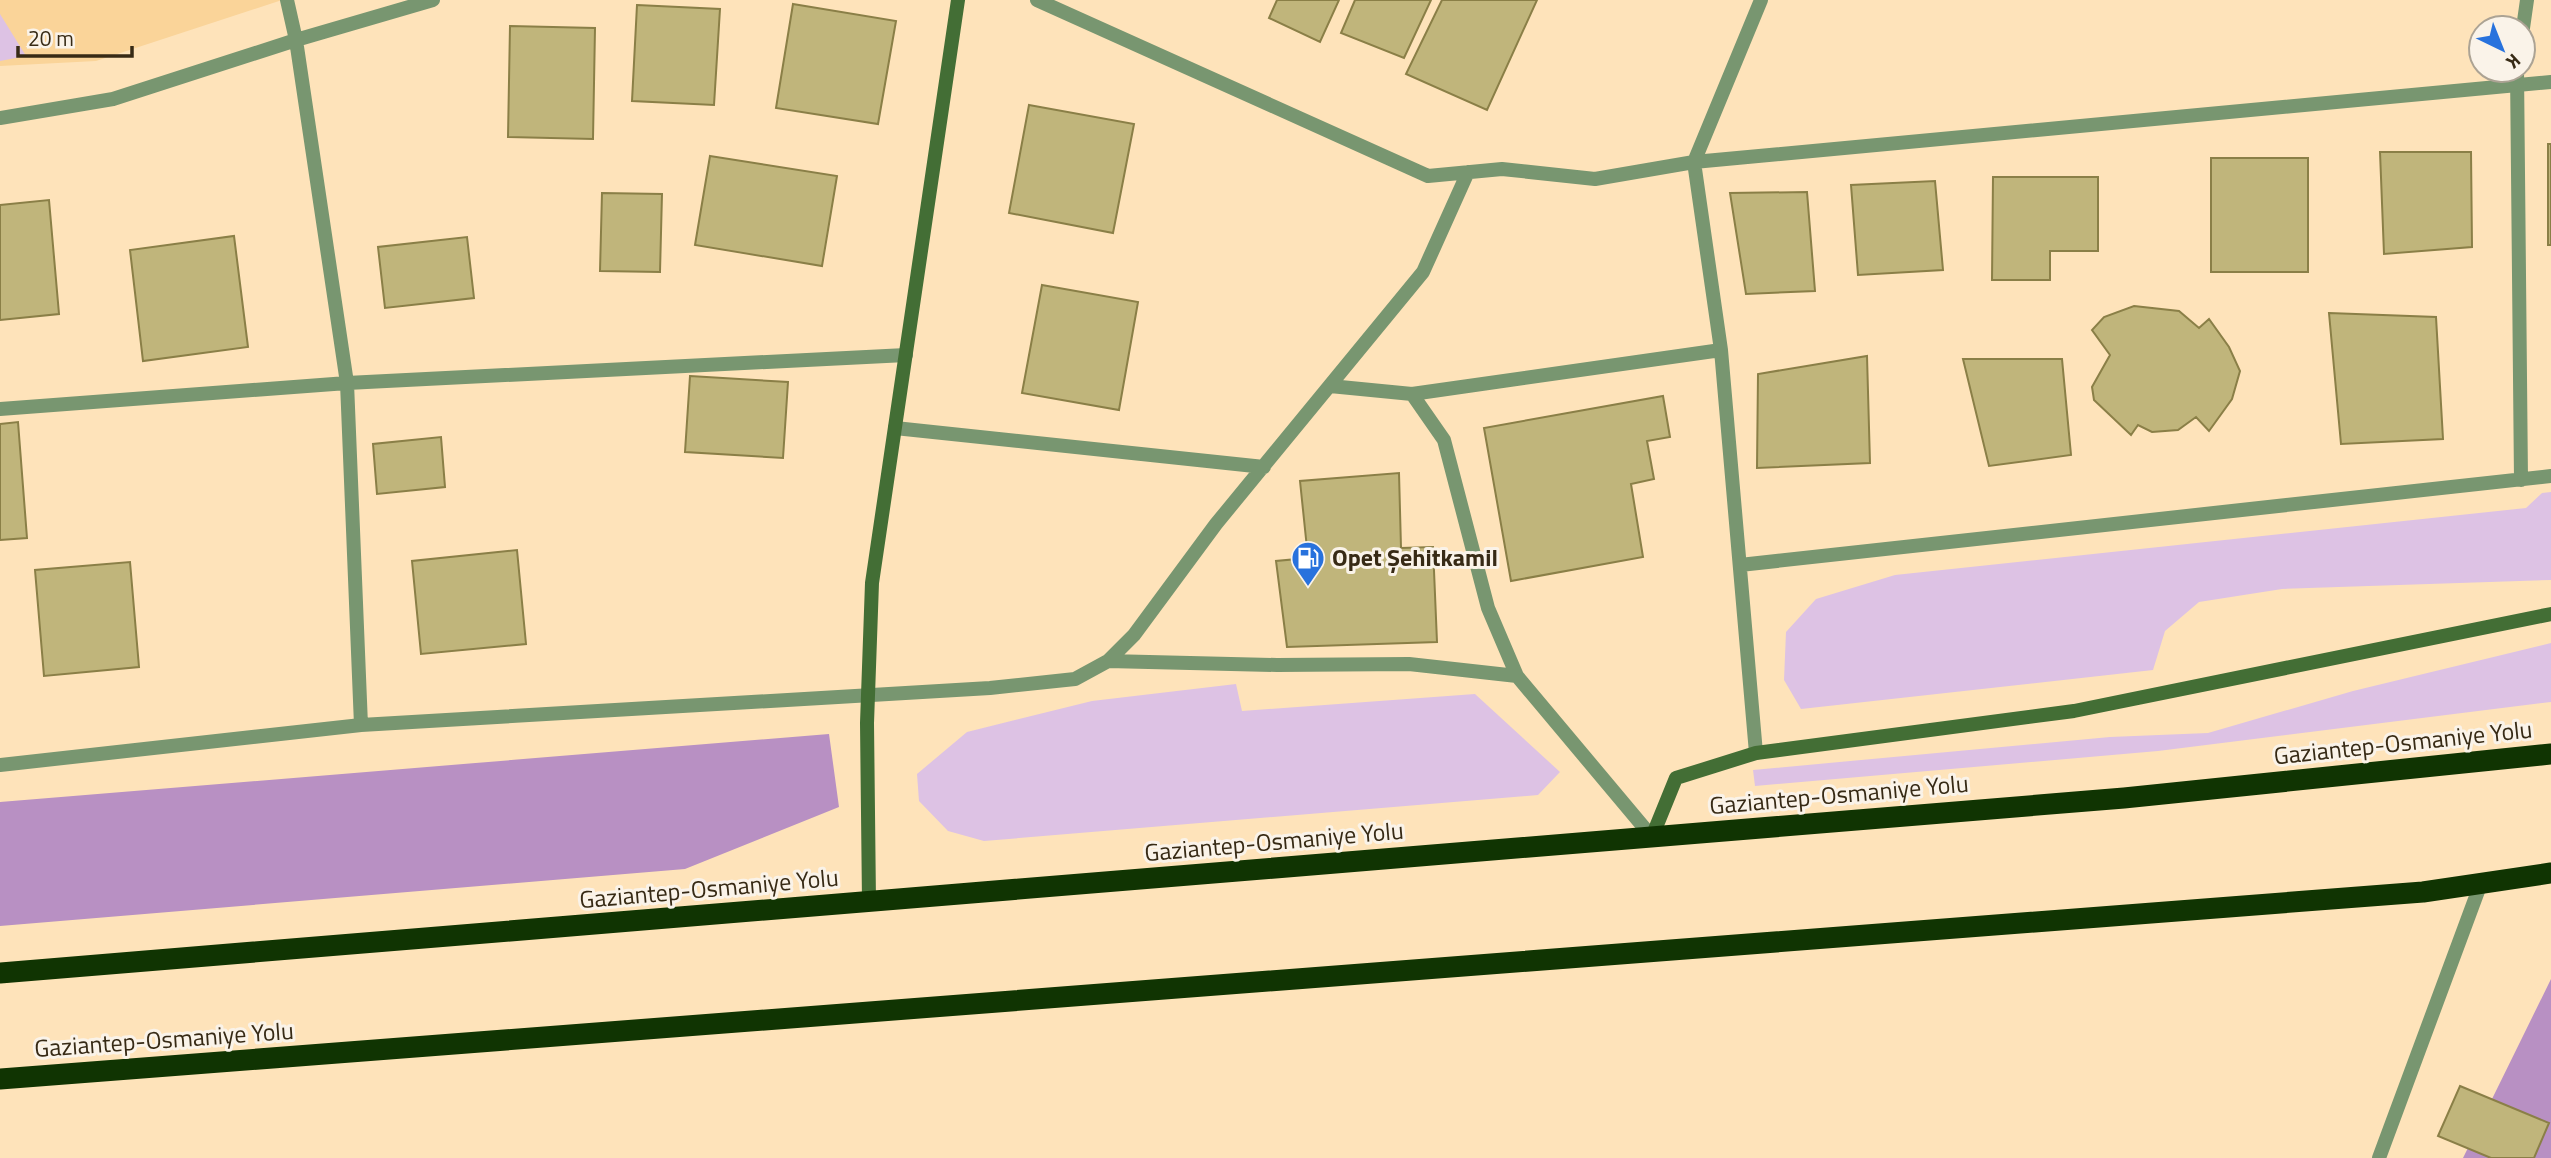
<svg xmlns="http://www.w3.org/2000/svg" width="2551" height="1158" viewBox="0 0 2551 1158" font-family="'Titillium Web',sans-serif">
  <rect width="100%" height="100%" fill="#fee3ba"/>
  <path fill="#fad499" d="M0,0H282L96,61L0,66Z"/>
  <path fill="#ddc2e4" d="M0,14L26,56L0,61Z
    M2551,492V580L2282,589L2199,602L2165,631L2153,670L1801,709L1784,680L1786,632L1816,599L1895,575L2526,508L2542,493Z
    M2551,643V702L2158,751L1755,786L1753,770L2110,737L2208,733L2353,691Z
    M1236,684L1242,711L1475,694L1560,772L1538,795L984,841L948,831L919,801L917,774L967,732L1092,701Z"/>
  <path fill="#b890c3" d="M829,734L839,807L685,869L0,926V802Z
    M2551,979V1158H2463Z"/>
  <path fill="#c0b57b" stroke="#8a7f47" stroke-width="2" d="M1277,0H1339L1320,42L1269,18Z
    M1355,0H1431L1404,58L1341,33Z
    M1442,0H1537L1487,110L1406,74Z
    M793,4L896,21L878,124L776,108Z
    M637,5L720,9L714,105L632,101Z
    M510,26L595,28L593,139L508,137Z
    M1029,105L1134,124L1113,233L1009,213Z
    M2548,144H2551V245H2548Z
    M2380,152H2471L2472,247L2384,254Z
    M710,156L837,176L822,266L695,245Z
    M2211,158H2308V272H2211Z
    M1993,177H2098V251H2050V280H1992Z
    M1935,181L1943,270L1858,275L1851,185Z
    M1807,192L1815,291L1746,294L1730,193Z
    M602,193L662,194L660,272L600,271Z
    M49,200L59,314L0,320V205Z
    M234,236L248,347L143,361L130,250Z
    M467,237L474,298L385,308L378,247Z
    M1042,285L1138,302L1119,410L1022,393Z
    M2134,306L2179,311L2199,328L2209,319L2229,347L2240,371L2232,399L2209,431L2196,417L2178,430L2152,432L2138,425L2131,435L2094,400L2092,387L2110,355L2092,330L2104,317Z
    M2329,313L2436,317L2443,439L2341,444Z
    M1867,356L1870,463L1757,468L1758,374Z
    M1963,359H2062L2071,455L1989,466Z
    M690,376L788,382L783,458L685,452Z
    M1663,396L1670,437L1647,441L1654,479L1631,484L1643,557L1511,581L1484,428Z
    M18,422L27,538L0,540V424Z
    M441,437L445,487L377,494L373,444Z
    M1399,473L1401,548L1433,547L1437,642L1287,647L1276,561L1308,558L1300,481Z
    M517,550L526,644L421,654L412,561Z
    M130,562L139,667L44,676L35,570Z
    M2460,1086L2549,1123L2534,1158H2491L2438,1136Z"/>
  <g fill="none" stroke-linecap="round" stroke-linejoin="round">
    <path stroke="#789670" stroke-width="14" d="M287,0L296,40L347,383L361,725
      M1037,0L1428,176L1502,169L1595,179L1694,162L2551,82
      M2523,28L2527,0
      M2517,70L2521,480
      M0,118L113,99L296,40L433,0
      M1330,386L1412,394L1721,350
      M1412,394L1444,440L1488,608L1517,676
      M0,409L347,383L906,355
      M895,428L1264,467
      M1740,565L2551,476
      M1108,661L1277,665L1409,664L1517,676L1652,837
      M1756,753L1721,350L1694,162L1761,0
      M0,765L361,725L990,688L1075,679L1108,661L1134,635L1216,524L1423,272L1468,172
      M2379,1158L2481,883"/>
    <path stroke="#436e35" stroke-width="14" d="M1652,837L1676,778L1756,753L2074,711L2551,614
      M869,902L867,723L872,583L958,0"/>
    <path stroke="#103402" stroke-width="21" d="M0,973L2124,798L2551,754
      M0,1079L2423,892L2551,873"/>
  </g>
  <defs>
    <symbol id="fuel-pin" viewBox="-11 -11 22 30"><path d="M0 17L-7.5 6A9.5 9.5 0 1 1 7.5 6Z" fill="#2872dd" stroke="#faf3e9"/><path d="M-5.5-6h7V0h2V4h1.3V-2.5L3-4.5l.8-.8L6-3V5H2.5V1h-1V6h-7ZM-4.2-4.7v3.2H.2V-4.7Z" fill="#fff"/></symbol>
  </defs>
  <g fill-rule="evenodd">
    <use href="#fuel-pin" x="1289" y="539" width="38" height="52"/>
  </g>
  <g text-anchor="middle" stroke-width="6" stroke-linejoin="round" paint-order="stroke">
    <g font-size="24" font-weight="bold" fill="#372a15" stroke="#faf3e9" text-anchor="start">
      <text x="1332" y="566">Opet Şehitkamil</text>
    </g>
    <g font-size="24" fill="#372a15" stroke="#faf3e9">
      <text transform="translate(2403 743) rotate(-6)" y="8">Gaziantep-Osmaniye Yolu</text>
      <text transform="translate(1839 795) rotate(-5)" y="8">Gaziantep-Osmaniye Yolu</text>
      <text transform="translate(1274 842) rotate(-5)" y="8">Gaziantep-Osmaniye Yolu</text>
      <text transform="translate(709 889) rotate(-5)" y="8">Gaziantep-Osmaniye Yolu</text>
      <text transform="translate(164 1040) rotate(-4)" y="8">Gaziantep-Osmaniye Yolu</text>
    </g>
  </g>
  <g transform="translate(2502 49) rotate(137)"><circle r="33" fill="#faf3e9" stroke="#aca394" stroke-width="2"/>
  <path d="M0-5L12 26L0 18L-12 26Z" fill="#2872dd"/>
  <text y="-10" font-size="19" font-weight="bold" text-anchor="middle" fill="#372a15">K</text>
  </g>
  <path d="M18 46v10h114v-10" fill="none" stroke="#372a15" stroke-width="3.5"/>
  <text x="28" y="46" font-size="21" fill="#372a15" stroke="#faf3e9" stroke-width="5" paint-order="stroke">20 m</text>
</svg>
